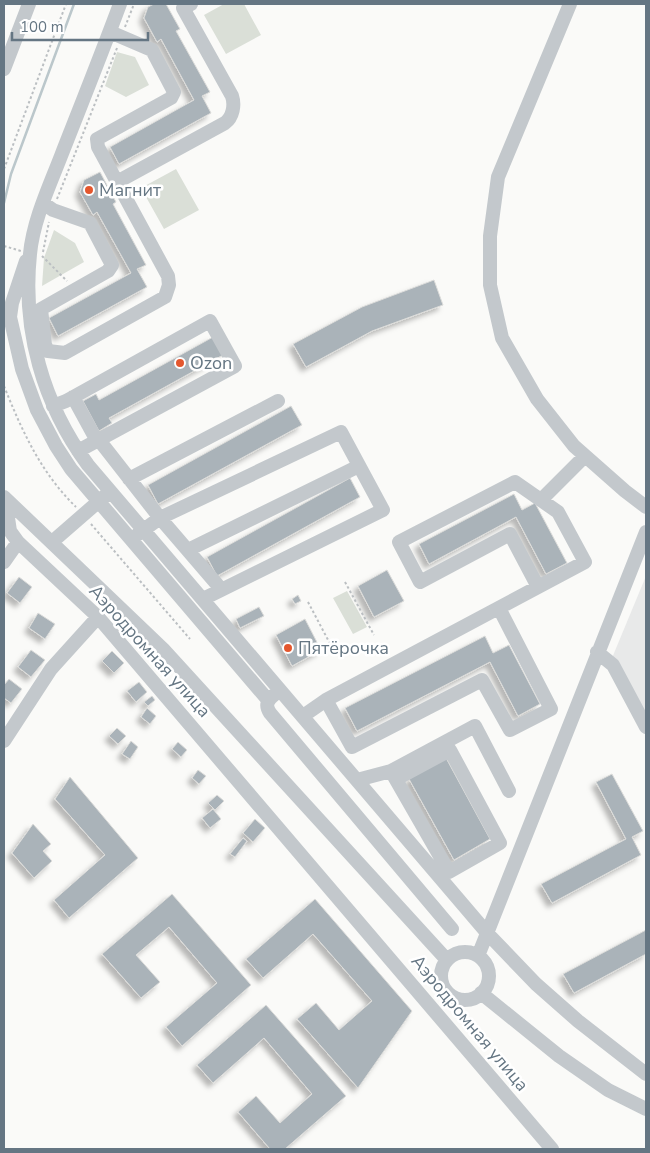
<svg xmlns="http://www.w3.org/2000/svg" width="650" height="1153" viewBox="0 0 650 1153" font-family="'Nunito Sans',sans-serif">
  <defs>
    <filter id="shadow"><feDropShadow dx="-4.5" dy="4.5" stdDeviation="2.5" flood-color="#0004"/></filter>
  </defs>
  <rect width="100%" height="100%" fill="#fafaf8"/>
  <path fill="#e8e9e9" d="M646,576V719L612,658Z"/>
  <path fill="#dadfd7" d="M224,4H244L261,35L226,54L204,15Z
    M117,52L135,57L149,85L126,97L105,86Z
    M176,169L199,210L164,229L141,188Z
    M54,230L75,243L84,262L42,286L44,258Z
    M347,591L367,627L353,634L333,598Z"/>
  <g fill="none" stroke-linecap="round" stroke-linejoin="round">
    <path stroke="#bbc7cb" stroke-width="2.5" d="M4,203L11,174L74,4"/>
  </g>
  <path fill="#aab3b9" stroke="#dcdcda" filter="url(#shadow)" d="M154,4H166L180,29L176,31L210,92L202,96L211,113L119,164L110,147L194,100L161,39L157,42L144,18L148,7Z
    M100,172L116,202L113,204L146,265L137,269L147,287L58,336L49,318L131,273L97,212L93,215L80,192L84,180Z
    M434,280L443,305L372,331L306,367L293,344L362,307Z
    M213,337L223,355L109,418L112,423L99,431L83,401L96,394L99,400Z
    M291,406L302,425L158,504L148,485Z
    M350,478L360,497L217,576L207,557Z
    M514,494L522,510L535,503L567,563L546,574L516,517L429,564L419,544Z
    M387,570L404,601L374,617L358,586Z
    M19,577L32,587L20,603L7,593Z
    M298,595L301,601L295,604L292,599Z
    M259,607L264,616L240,628L236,619Z
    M38,613L55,624L45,639L29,628Z
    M305,619L321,650L292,666L276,635Z
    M485,636L493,653L509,645L540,704L518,716L490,662L357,731L345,708Z
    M31,650L45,660L31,677L18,667Z
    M112,651L124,663L114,673L102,661Z
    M9,679L22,689L11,703L4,698V685Z
    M139,682L147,692L136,702L127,691Z
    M152,696L155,700L148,706L144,702Z
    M147,708L156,716L150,724L141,717Z
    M117,728L126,736L118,744L109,736Z
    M131,741L138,747L130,759L122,754Z
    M178,742L187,750L181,757L172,749Z
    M446,758L490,839L454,860L409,779Z
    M198,770L206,776L199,784L192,778Z
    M612,774L643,831L632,837L641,855L552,903L541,884L626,839L596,782Z
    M70,777L138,858L69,918L54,900L105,855L55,799Z
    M217,795L224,801L215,810L208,803Z
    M213,809L221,819L210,828L202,818Z
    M255,819L265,828L253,842L243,833Z
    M33,824L51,844L43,851L52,861L34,878L12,853Z
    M243,838L247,841L235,857L230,854Z
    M172,894L251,985L182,1046L166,1027L217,983L169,927L136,955L160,982L141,998L102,954Z
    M315,899L412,1011L358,1088L297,1019L316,1003L339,1030L372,1001L313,934L263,978L246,959Z
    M646,930V954L574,993L563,974Z
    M266,1005L346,1096L285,1149H270L238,1112L256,1096L280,1123L312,1094L264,1038L213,1083L197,1065Z"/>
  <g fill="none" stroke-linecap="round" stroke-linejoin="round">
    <path stroke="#bbbfc2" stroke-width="2" stroke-dasharray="2.5 2.5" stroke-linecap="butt" d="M125,27L134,4
      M4,169L66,4
      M57,199L117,48
      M4,246L21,251
      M43,252L49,222
      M42,256L67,281
      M4,386C22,431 41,473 76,507
      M91,524L190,639
      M345,582L374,635
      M308,602L336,655"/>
    <path stroke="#c3c8cc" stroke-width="14" d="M120,4C101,55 81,105 61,156C49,187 33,221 30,254C22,330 43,404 88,465L488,934L536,984L578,1021L646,1074
      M570,4L498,177L490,236V285L502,338L537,399L574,446L625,491L646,507
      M110,32L152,50L174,92L171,98L97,139L98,147L117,182
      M4,69L29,4
      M43,203L53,210L90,223L112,265L108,271L41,309L45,345L48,351L65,353L165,297L169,285L168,276L117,182L225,123C233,117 235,105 232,96L183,8L191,4
      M26,261L12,303L10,317L22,369L37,410L56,446L71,469L268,700
      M73,397L97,441
      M53,406L66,401L210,321L235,366L78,451
      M99,440L160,518L221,589
      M129,479L278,401
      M515,482L558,512L585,562L538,587L510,534L420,582L399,542Z
      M4,497L163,649L447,960
      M5,498L10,531L18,542L98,617L552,1149
      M542,499L585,456
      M138,534L160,518L341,432L383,510L203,599
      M52,542L106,495
      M188,550L359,466
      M4,562L18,542
      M597,652L613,665L646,727
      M274,695C267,701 265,705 270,713L452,929
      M326,700L352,747L482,680L510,730L551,709L499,608
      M303,716L326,700L538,587
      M4,741L51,669L98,617
      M391,771L449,872L500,843L450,750L396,779
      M357,780L391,771L475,726L509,791
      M441 976a24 24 0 1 1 48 0a24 24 0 1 1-48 0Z
      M478,956L646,532
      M481,993L559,1056L608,1090L646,1109"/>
  </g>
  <g fill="#e4572e" stroke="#fff" stroke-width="2">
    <circle cx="89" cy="190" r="5"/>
    <circle cx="180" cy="363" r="5"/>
    <circle cx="288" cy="648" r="5"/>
  </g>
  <g text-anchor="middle" stroke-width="5" stroke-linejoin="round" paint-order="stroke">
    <g font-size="18" fill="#657683" stroke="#fff" text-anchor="start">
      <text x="99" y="196">Магнит</text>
      <text x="190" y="369">Ozon</text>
      <text x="298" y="654">Пятёрочка</text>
    </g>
    <g font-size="18" fill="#657683" stroke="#fff">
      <text transform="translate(150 651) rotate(48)" y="6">Аэродромная улица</text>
      <text transform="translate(470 1023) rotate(50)" y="6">Аэродромная улица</text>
    </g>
  </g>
  <rect width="650" height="1153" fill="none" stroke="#657683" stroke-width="10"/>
  <path d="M12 32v8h136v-8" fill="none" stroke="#657683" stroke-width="2.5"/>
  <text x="20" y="32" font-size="15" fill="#657683" stroke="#ffffff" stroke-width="4" paint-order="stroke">100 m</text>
</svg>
